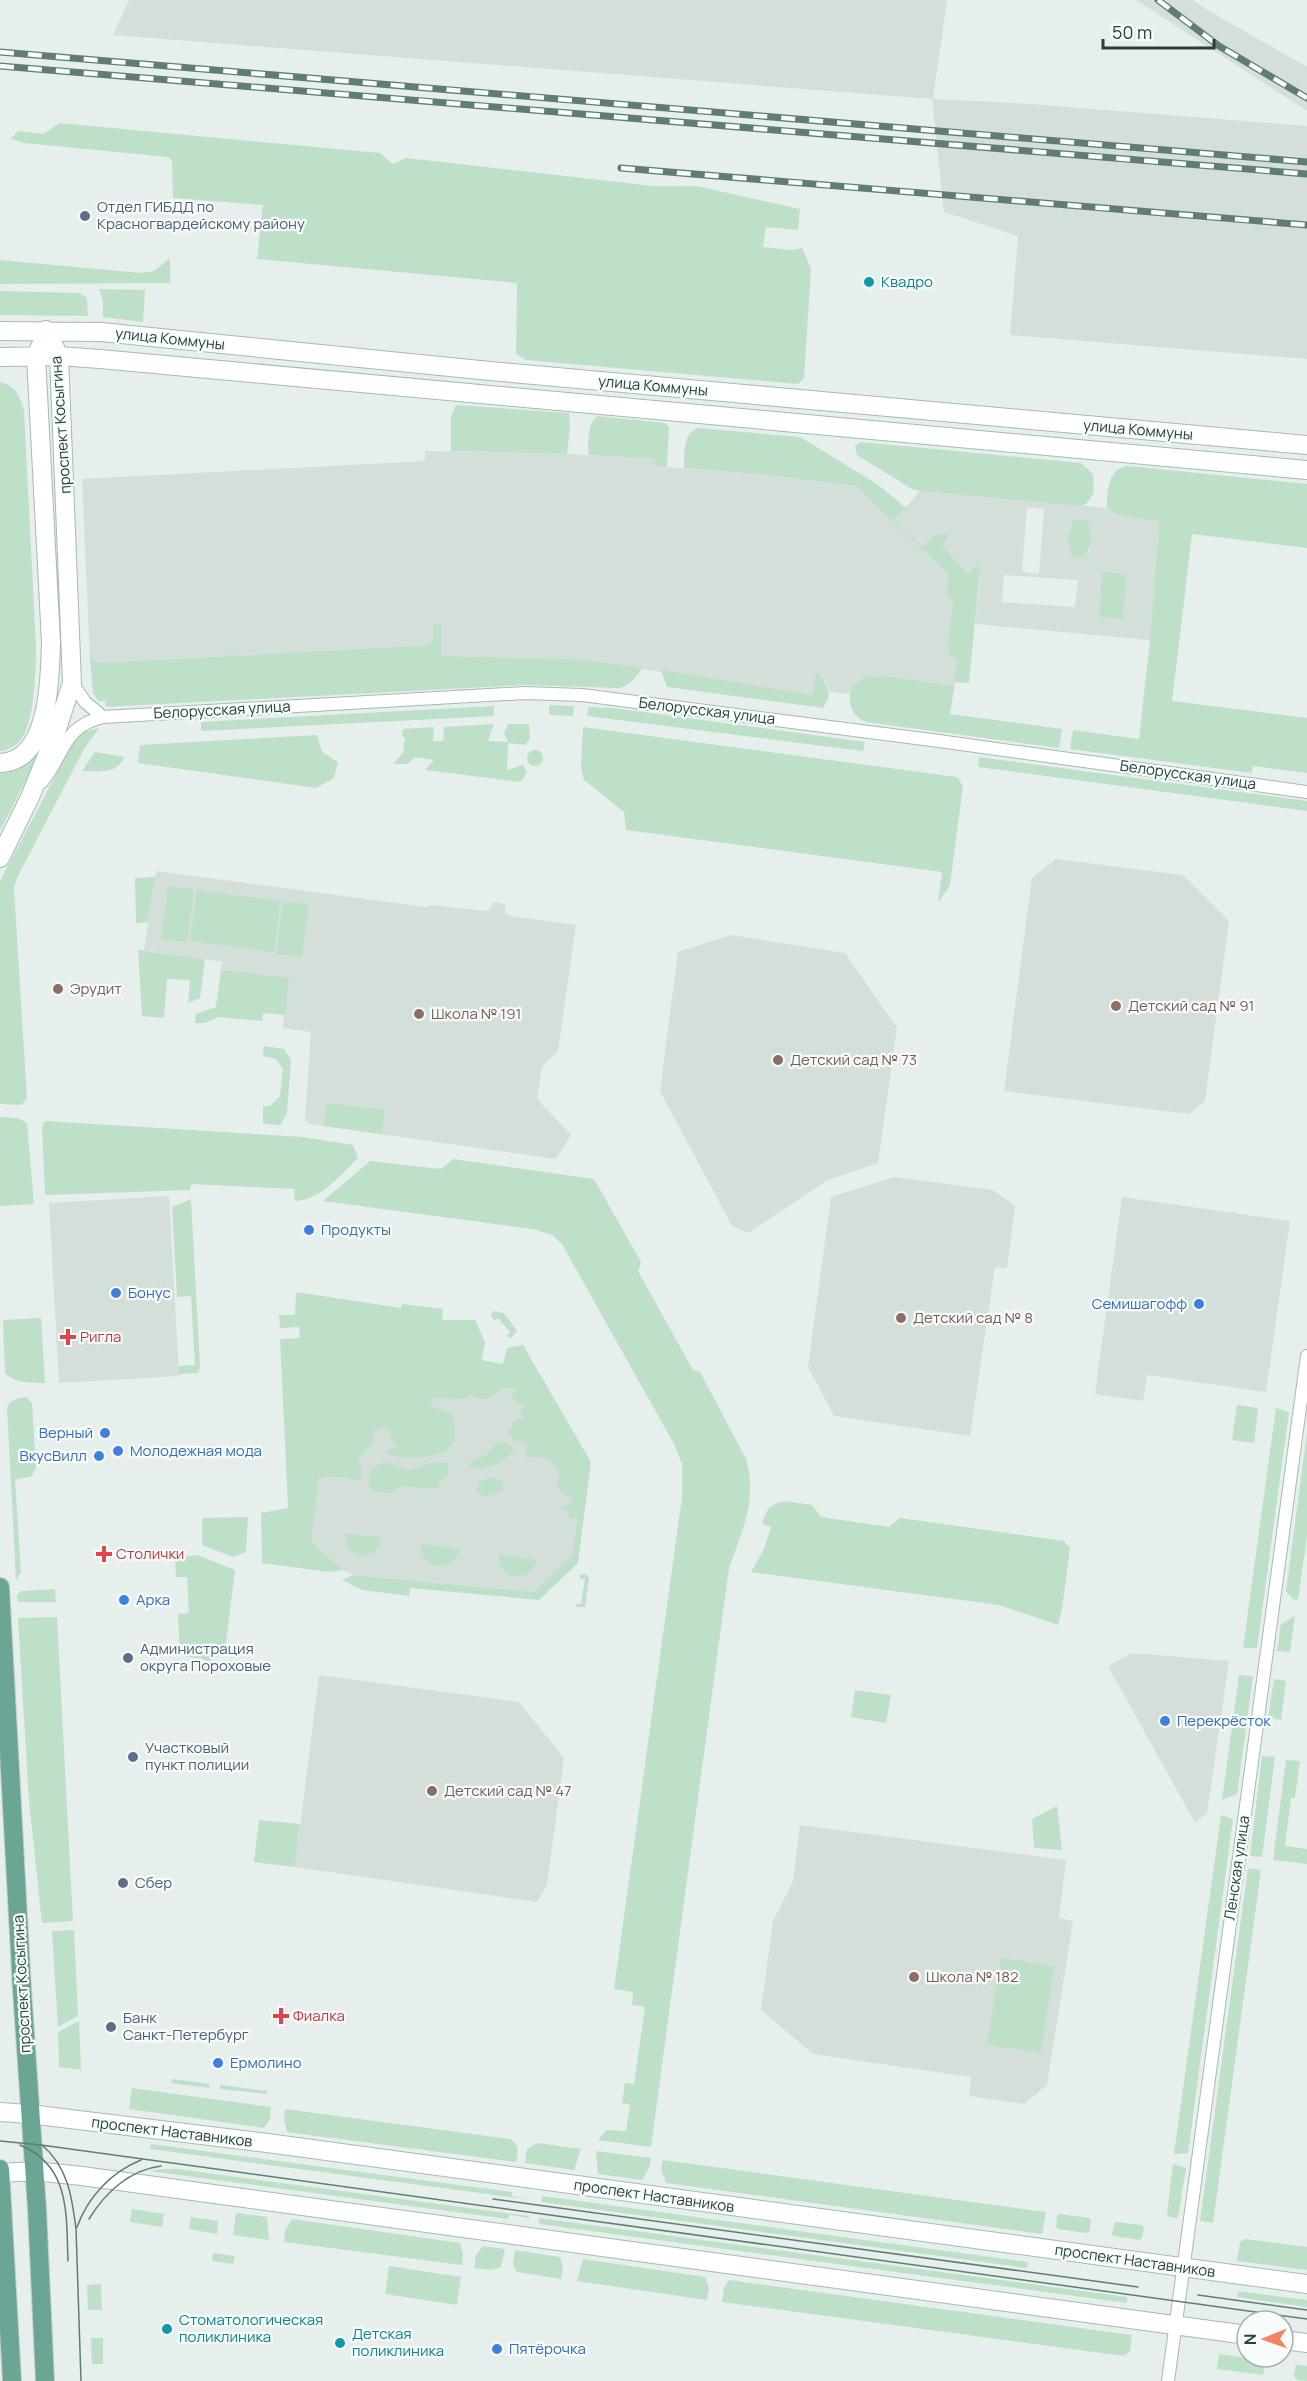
<svg xmlns="http://www.w3.org/2000/svg" width="1307" height="2381" viewBox="0 0 1307 2381" font-family="Manrope,sans-serif">
  <rect width="100%" height="100%" fill="#e6efeb"/>
  <path fill="#d4dfda" fill-rule="evenodd" d="M129,0H947L933,99L1031,104L1307,126V359L1010,335L1018,236L944,212L932,99L113,35Z
    M1136,0H1193L1209,11L1307,67V111Z
    M425,451L567,454L655,459V466L768,475L857,486L914,540L895,520L920,491L1107,508L1116,515L1159,520L1150,640L975,624L980,577L978,565L968,575L941,546L949,538L939,533L943,567L949,574L946,596L953,600L947,648L957,658L953,686L882,675L881,677L867,676L852,685L850,694L830,692L826,682L816,672L812,695L577,659L442,656V624H434V641L429,645L96,663L90,658L82,479L425,461ZM1027,507L1044,509L1039,574L1022,572ZM1069,527L1090,550L1083,558L1072,557L1068,548ZM1004,575L1078,580L1075,607L1002,602Z
    M1056,859L1183,875L1229,921L1205,1101L1189,1114L1004,1091L1032,878Z
    M156,871L426,907L432,905L485,911L490,910L493,902L505,904V913L510,916L576,925L558,1051L542,1067L537,1099L571,1135L556,1159L310,1124L306,1122L305,1118L311,1032L283,1028L284,1015L216,1007L222,962L144,950Z
    M731,935L845,953L897,1028L878,1163L828,1180L748,1233L732,1226L660,1091L678,952Z
    M894,1177L993,1190L1015,1206L1007,1268L995,1267L970,1436L834,1416L808,1367L831,1197Z
    M169,1196L179,1376L59,1383L49,1203Z
    M1122,1197L1290,1221L1266,1392L1147,1375L1143,1401L1095,1394Z
    M501,1367L584,1462L572,1555L534,1592L353,1575L298,1547L310,1409Z
    M1132,1653L1229,1661L1207,1813L1195,1823L1108,1666Z
    M319,1675L519,1702L564,1758L547,1885L537,1902L295,1867Z
    M800,1825L1066,1860L1059,1918L1073,1921L1047,2085L1024,2104L969,2096L971,2077L813,2054L761,2010L773,1921L793,1881Z"/>
  <path fill="#bfe0c8" d="M60,123L380,153L393,164L406,158L653,186H696L800,209L798,230L766,227L763,247L791,250L802,248L811,269L804,378L798,384L526,360L516,354L517,283L257,259L263,205L173,198L172,161L168,157L24,143L11,139L18,131L43,134Z
    M170,258V283L0,284V260L141,273L154,271Z
    M99,289L145,290L143,322L103,317V301Z
    M0,291L79,293L87,298L88,316L0,315Z
    M0,382C15,385 20,396 24,410L36,646C36,669 35,725 19,742C14,747 8,749 2,751H0Z
    M456,405L569,413L570,428L567,454L451,451V416Z
    M598,416L665,423L669,427L667,467L655,466V459L588,455C589,443 586,424 598,416Z
    M698,428L800,437L877,484L906,508L895,520L923,547L935,535L945,533L949,537L942,546L968,574L978,565L980,570L969,683L955,682L950,714L1062,729L1059,748L866,722C850,715 847,701 852,685L867,676L881,677V675L953,686L957,659L951,657L947,648L953,600L946,596L949,574L856,486L768,475L684,468C685,453 682,434 698,428Z
    M861,442L1081,463L1093,474L1094,493L1086,504L1079,506L920,491L912,489L857,455L855,446Z
    M1128,466L1307,484V548L1192,534L1172,701L1307,718V773L1253,766L1252,773L1070,749L1073,730L1139,739L1150,640L1159,521L1116,515L1107,508C1107,491 1108,468 1128,466Z
    M1075,520H1086C1094,533 1093,546 1083,558L1072,557C1066,544 1066,531 1075,520Z
    M1102,572L1126,574L1123,619L1099,617Z
    M442,623V656L577,659L642,668C636,678 631,684 620,688L524,685L106,707L105,701H98L93,693L90,658L97,663L429,645L434,641V624Z
    M661,670L812,695L816,672C828,684 834,693 823,708L667,687Z
    M549,705L574,706L573,716L549,715Z
    M494,706V716L201,731V722Z
    M588,707L613,708L865,742L863,751L587,716Z
    M494,724L488,741L508,742L504,733L508,724H529L530,739L525,745L508,743L507,770L523,765L527,773L520,782L425,770L434,760L415,757L407,764H393L403,753L405,738L402,736L403,729L434,727L433,741H443L444,727Z
    M583,727L957,777L963,786L950,885L938,903L942,872L626,830L624,812L584,780L581,768Z
    M99,728L84,749L17,878L14,888L27,1099L21,1105L0,1104V881L72,744L84,732Z
    M317,735L322,752L338,762L334,778L316,788L138,763L140,745Z
    M41,746L43,747L0,831V773C20,770 31,764 41,746Z
    M527 758a8 8 0 1 1 16 0a8 8 0 1 1-16 0Z
    M95,752L124,757C117,775 99,771 82,771Z
    M979,757L1307,801V811L978,767Z
    M155,877L148,922L136,923L135,878Z
    M168,886L194,889L187,942L161,939Z
    M197,890L280,901L274,952L190,941Z
    M283,901L309,904L302,957L276,954Z
    M138,950L205,959L200,998L188,1003L190,980L167,979L164,1018L142,1016Z
    M221,970L289,978L285,1015L263,1013L262,1021L219,1017L205,1023H195L196,1014L216,1007Z
    M264,1046L284,1049L291,1060L287,1113L280,1125L263,1124V1106H270L280,1096L283,1069L276,1059L263,1056Z
    M326,1103L385,1110L382,1134L324,1126Z
    M0,1117L18,1118L27,1123L34,1204L0,1206Z
    M45,1121L303,1137L353,1145L358,1158C340,1175 321,1200 295,1201L294,1189L191,1184L190,1190L45,1195L42,1127Z
    M453,1159L594,1179L641,1262L638,1271L693,1370L700,1372L746,1459C758,1498 742,1532 729,1568L651,2147L598,2140L606,2130L626,2131L630,2105L622,2103L625,2083L634,2084L645,2007L632,2005L633,1992L614,1989L682,1497V1464L674,1444L562,1244L552,1235L533,1229L323,1201L370,1161L441,1169Z
    M191,1199L200,1368L197,1373L179,1374L178,1366L195,1365L191,1296L177,1297L172,1207Z
    M296,1292L401,1308L402,1304L443,1309L442,1320H475L485,1342L482,1360L503,1364L507,1348L523,1345L591,1462L578,1563L539,1600L410,1588L409,1596L362,1590L342,1580L353,1575L534,1592L572,1555L577,1518H569L568,1512L561,1508L573,1501L556,1487L560,1477C549,1454 549,1458 525,1457L526,1444L513,1440L508,1432L516,1419H525L519,1410L526,1407L517,1402L511,1395L519,1388H502C491,1400 484,1402 469,1395L465,1399L430,1398L433,1407L453,1414C454,1422 456,1435 453,1443C447,1458 395,1464 385,1451L397,1447L391,1437L390,1430L380,1428L372,1433L375,1442L357,1458L361,1464V1480C348,1479 331,1474 319,1479L311,1542L343,1570L329,1572L262,1563L261,1513L288,1508L280,1339L300,1338L299,1327L280,1328L279,1315H295Z
    M493,1311L504,1313L517,1331L511,1338L506,1336L510,1332L498,1318L494,1321L491,1315Z
    M41,1318L45,1383C32,1383 13,1383 5,1373L3,1320Z
    M26,1397L32,1403L36,1468L32,1476L15,1480L21,1572L16,1580L7,1408C9,1400 18,1398 26,1397Z
    M1237,1405L1258,1408L1254,1443L1232,1440Z
    M1276,1408L1289,1412L1257,1648H1243Z
    M1307,1433V1536L1298,1600L1293,1599L1286,1591Z
    M497,1443H507L514,1450C503,1463 485,1474 469,1466L471,1461L485,1456Z
    M385,1462L410,1470L433,1462L448,1463V1475L439,1482L438,1488L432,1489L401,1486L393,1493L372,1492L368,1480L373,1467Z
    M492,1477L502,1481L504,1490L486,1497L476,1491L478,1482Z
    M785,1501L812,1505L821,1517L889,1527L900,1518L1064,1541L1070,1548L1062,1609L1058,1625L999,1605L751,1572L764,1549L771,1527L762,1524C766,1510 770,1504 785,1501Z
    M248,1517L246,1552L233,1557L202,1545V1518Z
    M345,1533L382,1538C376,1564 343,1559 345,1533Z
    M421,1544L460,1549C453,1574 420,1570 421,1544Z
    M499,1554L537,1560C530,1585 497,1581 499,1554Z
    M197,1555L235,1570L225,1651L210,1661L180,1655L178,1614L189,1613L187,1577H176L175,1558Z
    M585,1574L589,1577L585,1607H577L576,1604H581L585,1579L580,1578V1575Z
    M55,1589L56,1602H18L17,1595L22,1591Z
    M1295,1616L1290,1652L1277,1651L1281,1624Z
    M57,1617L73,1921L42,1923L29,1801L18,1618Z
    M1239,1675L1253,1676L1237,1794L1222,1800Z
    M1274,1679L1286,1681L1281,1720L1268,1718Z
    M855,1690L891,1695L886,1723L851,1717Z
    M1262,1756L1275,1757L1262,1857L1250,1856Z
    M1286,1760L1300,1761L1295,1798H1291L1285,1846L1307,1849V1864L1273,1860Z
    M1057,1806L1062,1850L1034,1848L1032,1819Z
    M1221,1815L1233,1819L1188,2153L1174,2154Z
    M259,1820L300,1824L295,1867L254,1862Z
    M1248,1868L1261,1870L1213,2223L1200,2221Z
    M74,1930L78,2016L58,2027L52,1931Z
    M1001,1958L1054,1966L1041,2053L987,2045Z
    M79,2021L81,2070L59,2067L58,2032Z
    M172,2079L209,2084V2088L171,2083Z
    M220,2085L267,2091V2094L220,2089Z
    M132,2088L271,2107L270,2119L264,2128L129,2109Z
    M285,2109L510,2139C520,2145 518,2152 516,2162L287,2132L284,2120Z
    M538,2143L581,2149L574,2170L525,2163L527,2149Z
    M151,2144L512,2192V2196L532,2200L150,2149Z
    M596,2151L651,2158L649,2168L642,2180L598,2174Z
    M663,2160L1046,2212L1042,2234L666,2183L661,2169Z
    M1173,2164L1186,2168L1178,2218L1170,2217L1167,2214Z
    M162,2169H178L529,2216V2218L509,2215L508,2219L149,2171Z
    M542,2196L1028,2262L1027,2268L542,2202Z
    M132,2209L164,2214L162,2227L130,2222Z
    M236,2213L267,2217L269,2240L233,2235Z
    M1060,2214L1089,2218L1091,2220L1090,2231L1086,2233L1058,2229L1056,2227L1057,2216Z
    M191,2217L218,2221L217,2234L189,2229Z
    M539,2218L1127,2297V2303L539,2224Z
    M292,2219L460,2243L463,2254L462,2265L284,2242L285,2231Z
    M1116,2222L1142,2225L1144,2228L1142,2238L1139,2240L1114,2236L1112,2234L1114,2224Z
    M1245,2239L1307,2247V2270L1237,2261L1240,2242Z
    M483,2246L505,2249L501,2267L491,2270L474,2268L476,2255Z
    M515,2250L560,2257L563,2267L561,2279L517,2272L513,2264Z
    M213,2253L235,2256L233,2264L212,2261Z
    M583,2259L705,2277L709,2288L707,2300L577,2281Z
    M389,2266L461,2277L457,2305L385,2294Z
    M729,2280L1132,2335L1130,2351L1124,2356L722,2302L724,2288Z
    M101,2284L102,2310H88L87,2285Z
    M1238,2291L1307,2300V2307L1237,2297Z
    M91,2338H103V2364H92Z
    M1219,2354L1265,2361L1263,2375L1217,2369Z
    M1296,2365L1307,2366V2381L1297,2380L1294,2375Z"/>
  <g fill="none" stroke-linecap="round" stroke-linejoin="round">
    <defs>
      <path id="street" d="M72,683L85,702L103,717
        M42,782C65,754 62,727 103,717L524,693L582,695L939,741L1307,792
        M1168,2381L1307,1356"/>
      <path id="secondary" d="M0,331L101,332L490,371L1307,445
        M0,357L59,356L100,359L1307,470
        M0,763C50,762 50,677 51,642L36,356L41,345
        M0,858L30,797L54,738L72,683L59,356L46,330
        M0,2112L29,2114L275,2144L1307,2284
        M0,2173L34,2171L82,2176L1247,2335
        M1283,2340L1307,2343"/>
      <path id="primary" d="M0,1587L22,1990L37,2209L45,2381
        M0,2169L12,2381"/>
    </defs>
    <use href="#street" stroke="#a8b8b2" stroke-width="14"/>
    <use href="#secondary" stroke="#a4bbb3" stroke-width="20"/>
    <use href="#primary" stroke="#c2cac8" stroke-width="20"/>
    <use href="#street" stroke="#fff" stroke-width="12"/>
    <use href="#secondary" stroke="#fff" stroke-width="18"/>
    <use href="#primary" stroke="#6aa596" stroke-width="18"/>
    <path stroke="#5f7d75" stroke-width="1.5" d="M0,2141L41,2145L1307,2319
      M20,2145C71,2166 66,2215 68,2261
      M42,2145C68,2167 72,2197 76,2229L81,2381
      M493,2199L1138,2287
      M89,2219C105,2193 129,2170 161,2166
      M77,2227C88,2197 111,2172 141,2160
      M1198,2295L1307,2310"/>
    <defs>
      <path id="rail" d="M1158,0L1219,46L1307,98
        M0,52L1307,162
        M0,66L1307,174
        M621,168L1307,225"/>
    </defs>
    <use href="#rail" stroke="#5f7d75" stroke-width="7"/>
    <use href="#rail" stroke="#f7fbf9" stroke-width="4.5" stroke-dasharray="14" stroke-linecap="butt"/>
  </g>
  <g fill="#5c6f8a" stroke="#f7fbf9" stroke-width="2">
    <circle cx="85" cy="216" r="6"/>
    <circle cx="128" cy="1658" r="6"/>
    <circle cx="133" cy="1757" r="6"/>
    <circle cx="123" cy="1883" r="6"/>
    <circle cx="111" cy="2027" r="6"/>
  </g>
  <g fill="#0f9aa8" stroke="#f7fbf9" stroke-width="2">
    <circle cx="869" cy="282" r="6"/>
    <circle cx="167" cy="2329" r="6"/>
    <circle cx="340" cy="2343" r="6"/>
  </g>
  <g fill="#8d6e63" stroke="#f7fbf9" stroke-width="2">
    <circle cx="58" cy="989" r="6"/>
    <circle cx="1116" cy="1006" r="6"/>
    <circle cx="419" cy="1014" r="6"/>
    <circle cx="778" cy="1060" r="6"/>
    <circle cx="901" cy="1318" r="6"/>
    <circle cx="432" cy="1791" r="6"/>
    <circle cx="914" cy="1977" r="6"/>
  </g>
  <g fill="#3f7fe0" stroke="#f7fbf9" stroke-width="2">
    <circle cx="309" cy="1230" r="6"/>
    <circle cx="116" cy="1293" r="6"/>
    <circle cx="1199" cy="1304" r="6"/>
    <circle cx="105" cy="1433" r="6"/>
    <circle cx="118" cy="1451" r="6"/>
    <circle cx="99" cy="1456" r="6"/>
    <circle cx="124" cy="1600" r="6"/>
    <circle cx="1165" cy="1721" r="6"/>
    <circle cx="218" cy="2063" r="6"/>
    <circle cx="497" cy="2349" r="6"/>
  </g>
  <g fill="#e0444e" stroke="#f7fbf9" stroke-width="2">
    <path d="M65 1328h6v6h6v6h-6v6h-6v-6h-6v-6h6z"/>
    <path d="M101 1545h6v6h6v6h-6v6h-6v-6h-6v-6h6z"/>
    <path d="M278 2007h6v6h6v6h-6v6h-6v-6h-6v-6h6z"/>
  </g>
  <g text-anchor="middle" stroke-width="4.5" stroke-linejoin="round" paint-order="stroke">
    <g font-size="15" fill="#4e5e75" stroke="#f7fbf9" text-anchor="start">
      <text x="97" y="212">Отдел ГИБДД по<tspan x="97" dy="17">Красногвардейскому району</tspan></text>
      <text x="140" y="1654">Администрация<tspan x="140" dy="17">округа Пороховые</tspan></text>
      <text x="145" y="1753">Участковый<tspan x="145" dy="17">пункт полиции</tspan></text>
      <text x="135" y="1888">Сбер</text>
      <text x="123" y="2023">Банк<tspan x="123" dy="17">Санкт-Петербург</tspan></text>
    </g>
    <g font-size="15" fill="#0d838f" stroke="#f7fbf9" text-anchor="start">
      <text x="881" y="287">Квадро</text>
      <text x="179" y="2325">Стоматологическая<tspan x="179" dy="17">поликлиника</tspan></text>
      <text x="352" y="2339">Детская<tspan x="352" dy="17">поликлиника</tspan></text>
    </g>
    <g font-size="15" fill="#24423a" stroke="#f7fbf9">
      <text transform="translate(170 339) rotate(6)" y="5">улица Коммуны</text>
      <text transform="translate(653 386) rotate(5)" y="5">улица Коммуны</text>
      <text transform="translate(61 425) rotate(-94)" y="5">проспект Косыгина</text>
      <text transform="translate(1138 430) rotate(5)" y="5">улица Коммуны</text>
      <text transform="translate(222 710) rotate(-3)" y="5">Белорусская улица</text>
      <text transform="translate(707 711) rotate(7)" y="5">Белорусская улица</text>
      <text transform="translate(1188 775) rotate(8)" y="5">Белорусская улица</text>
      <text transform="translate(1237 1868) rotate(-82)" y="5">Ленская улица</text>
      <text transform="translate(22 1984) rotate(-93)" y="5">проспект Косыгина</text>
      <text transform="translate(172 2132) rotate(7)" y="5">проспект Наставников</text>
      <text transform="translate(654 2196) rotate(8)" y="5">проспект Наставников</text>
      <text transform="translate(1135 2261) rotate(8)" y="5">проспект Наставников</text>
    </g>
    <g font-size="15" fill="#785e54" stroke="#f7fbf9" text-anchor="start">
      <text x="70" y="994">Эрудит</text>
      <text x="1128" y="1011">Детский сад № 91</text>
      <text x="431" y="1019">Школа № 191</text>
      <text x="790" y="1065">Детский сад № 73</text>
      <text x="913" y="1323">Детский сад № 8</text>
      <text x="444" y="1796">Детский сад № 47</text>
      <text x="926" y="1982">Школа № 182</text>
    </g>
    <g font-size="15" fill="#366cbe" stroke="#f7fbf9" text-anchor="start">
      <text x="321" y="1235">Продукты</text>
      <text x="128" y="1298">Бонус</text>
      <text x="1187" y="1309" text-anchor="end">Семишагофф</text>
      <text x="93" y="1438" text-anchor="end">Верный</text>
      <text x="130" y="1456">Молодежная мода</text>
      <text x="87" y="1461" text-anchor="end">ВкусВилл</text>
      <text x="136" y="1605">Арка</text>
      <text x="1177" y="1726">Перекрёсток</text>
      <text x="230" y="2068">Ермолино</text>
      <text x="509" y="2354">Пятёрочка</text>
    </g>
    <g font-size="15" fill="#be3a42" stroke="#f7fbf9" text-anchor="start">
      <text x="80" y="1342">Ригла</text>
      <text x="116" y="1559">Столички</text>
      <text x="293" y="2021">Фиалка</text>
    </g>
  </g>
  <g transform="translate(1265 2339) rotate(269)"><circle r="28" fill="#f7fbf9" stroke="#a3b1ad" stroke-width="1.5"/>
  <path d="M0-4.5L10 22L0 15L-10 22Z" fill="#f4845f"/>
  <text y="-9" font-size="16" font-weight="bold" text-anchor="middle" fill="#24423a">N</text>
  </g>
  <path d="M1103 39v9h111v-9" fill="none" stroke="#24423a" stroke-width="3"/>
  <text x="1112" y="39" font-size="18" fill="#24423a" stroke="#f7fbf9" stroke-width="4.5" paint-order="stroke">50 m</text>
</svg>
